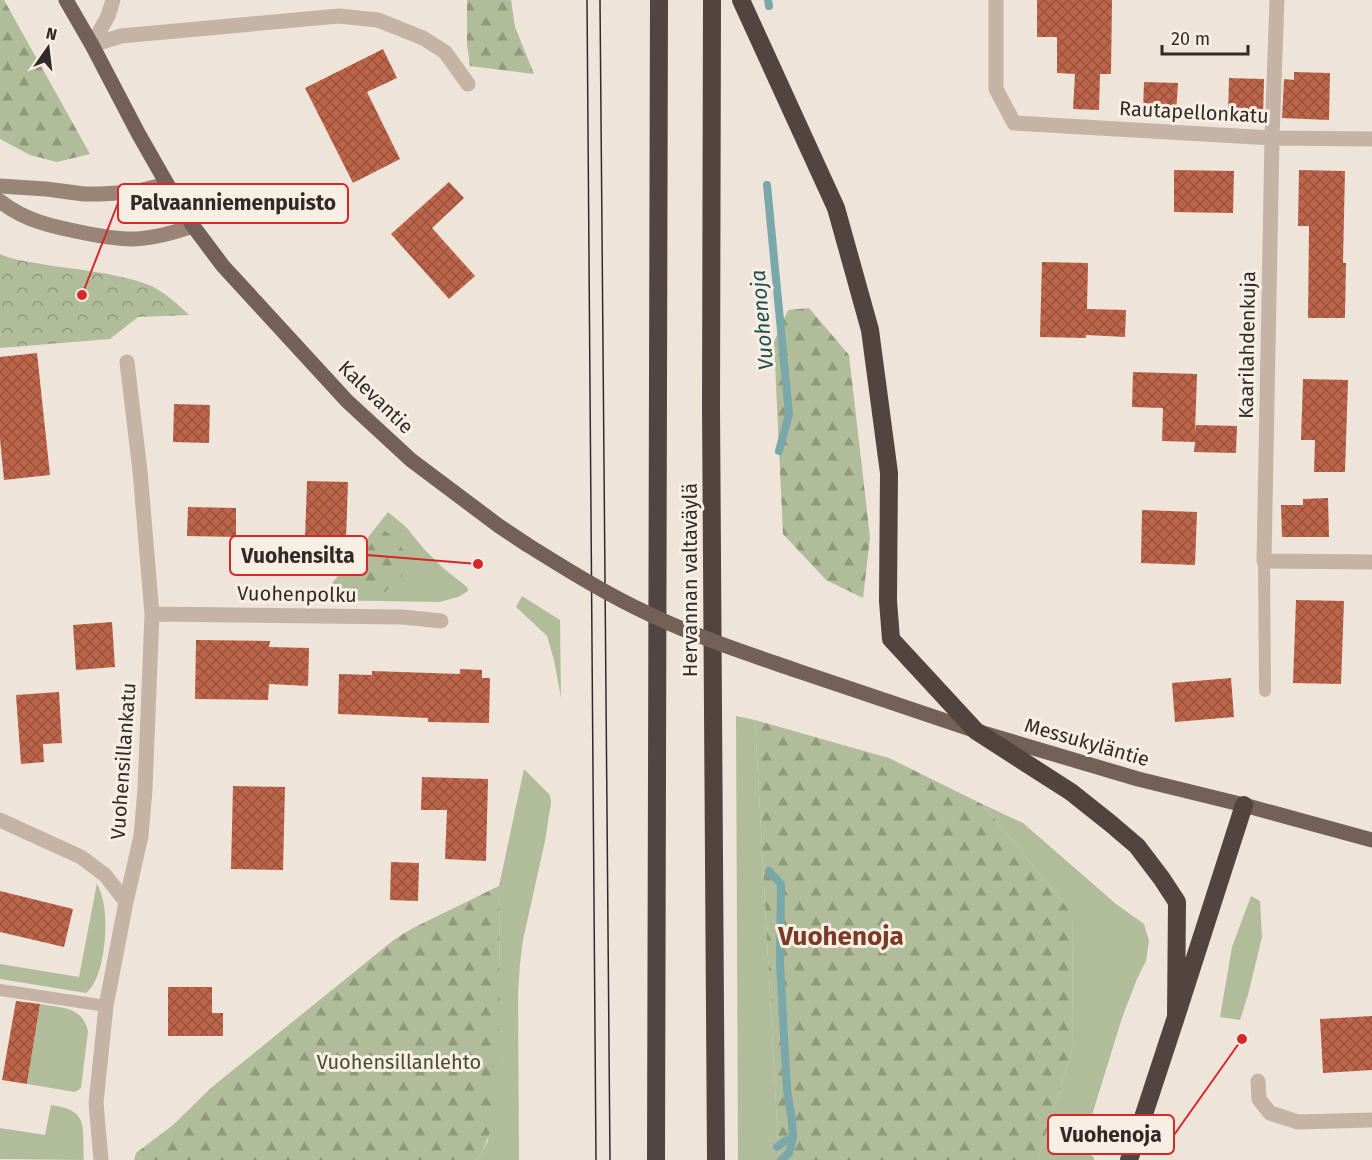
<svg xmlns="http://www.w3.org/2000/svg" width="1372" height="1160" viewBox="0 0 1372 1160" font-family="'Fira Sans',sans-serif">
  <defs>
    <pattern id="forest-firs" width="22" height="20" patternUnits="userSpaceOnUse" patternTransform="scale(1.5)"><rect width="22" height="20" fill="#b1bc9a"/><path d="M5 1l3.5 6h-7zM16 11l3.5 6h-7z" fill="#91997d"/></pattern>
    <pattern id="park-crowns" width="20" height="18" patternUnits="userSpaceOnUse" patternTransform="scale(1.5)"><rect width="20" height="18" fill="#b1bc9a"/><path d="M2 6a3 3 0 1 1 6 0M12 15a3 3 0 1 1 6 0" fill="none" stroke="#91997d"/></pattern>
    <pattern id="building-cross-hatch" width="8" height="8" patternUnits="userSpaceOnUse" patternTransform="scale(1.5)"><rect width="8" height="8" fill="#bc654a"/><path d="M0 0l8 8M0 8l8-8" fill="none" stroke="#99533d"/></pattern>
  </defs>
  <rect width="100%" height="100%" fill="#efe4d9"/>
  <path fill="#b1bc9a" d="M388,512L406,527L424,549L443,568L467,587L468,591L458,597L439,602L319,600Z
    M522,596L560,620L561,698L554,660L547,636L516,607Z
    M736,716L755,720L779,1160H738Z
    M524,769L550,795L551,803L545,841L523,940L520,963L518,994L519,1160H477L488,1141L500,962L499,886Z
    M982,804L1023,823L1116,904L1144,924L1149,941L1146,961L1137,979L1122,1018L1083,1144L1094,1158V1160H1038L1073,1046L1072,913Z
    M97,883C100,890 103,898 104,906C108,928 104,979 86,993L0,979V964L79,977Z
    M1251,896L1260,901L1262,937L1248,995L1240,1020L1220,1017L1232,947Z
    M40,1004C61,1008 82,1006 88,1031L81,1088L75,1092L27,1084Z
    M51,1105C90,1110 82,1127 84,1160L0,1159V1128L45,1135Z"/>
  <path fill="url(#forest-firs)" d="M0,0H4L90,154L57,162L30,155L0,139Z
    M467,0H511L515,27L534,74L470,66L467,44Z
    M809,308L849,355L870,537L863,598L826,580L783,534L774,342L788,310Z
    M385,531L396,539L408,558L402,576L385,592L369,594H346L338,590L340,583L379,534Z
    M755,720L889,758L982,804L1072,913L1073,1046L1038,1160H779Z
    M499,886C500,932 500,978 499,1025C497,1068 502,1123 477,1160H134L136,1153L173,1125L212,1087L395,939L413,928Z"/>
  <path fill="url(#park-crowns)" d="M0,254C11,259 23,261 36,263C73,270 112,271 149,285C163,291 178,304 189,315L138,317L110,339L0,348Z"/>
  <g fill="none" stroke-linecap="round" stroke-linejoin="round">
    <path stroke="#7aa7a9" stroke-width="8" d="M768,0L769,6
      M767,185L789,414L779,451
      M769,871L781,884L780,963L787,1090L792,1120L793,1138L785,1141L777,1147
      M781,1160L789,1153L793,1138"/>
  </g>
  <path fill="url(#building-cross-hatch)" d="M1037,0H1112L1111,74H1100L1099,110L1073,109L1075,74L1057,73V37H1037Z
    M383,49L397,78L367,92L400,159L353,183L305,88Z
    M1294,72L1330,73L1329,120L1282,118L1284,79L1294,80Z
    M1229,78L1264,79L1263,118L1228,117Z
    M1144,82L1178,83L1176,113L1143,111Z
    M1174,170L1234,171L1233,213L1174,212Z
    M1299,170L1345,171L1343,263H1346L1345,318H1308L1309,226H1298Z
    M449,182L464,198L432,228L475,276L449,299L391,234Z
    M1042,262L1088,263L1087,309L1126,310L1125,337L1086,335V338L1040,337Z
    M37,353L50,475L4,480L0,439V357Z
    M1133,372L1197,374L1195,432L1196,425L1237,426L1236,453L1194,452L1195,442L1162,441L1163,408L1132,407Z
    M1303,379L1348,380L1345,472H1314L1315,440H1301Z
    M174,404L210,405L209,443L173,442Z
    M307,481L348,482L346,540L305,539Z
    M1328,498L1329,537H1282L1281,505H1303V499Z
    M188,507L236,508V537L187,536Z
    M1142,510L1197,512L1195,565L1141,563Z
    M1296,600L1344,601L1341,684L1293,683Z
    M112,622L115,667L76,670L73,625Z
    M196,640L270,641L269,647L309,648L308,686L269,684L268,700L195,699Z
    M460,669L482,670V678H490L489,723L428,722V718L338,714L339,674L372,675V671L460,674Z
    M1231,678L1234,717L1175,722L1172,683Z
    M59,692L62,743L43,744L44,762L21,764L16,695Z
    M422,777L488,779L486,861L445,859L447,810H421Z
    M233,786L285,787L283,870L231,869Z
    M391,862L419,863L418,901L390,900Z
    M0,891L73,909L64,947L0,932Z
    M168,987H212V1013H223V1036H168Z
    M16,1001L40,1004L27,1084L2,1080Z
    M1372,1016V1070L1323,1073L1320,1019Z"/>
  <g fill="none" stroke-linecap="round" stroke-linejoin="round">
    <path stroke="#c5b4a6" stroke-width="12" d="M1264,561L1265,691
      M0,990L106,1006"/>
    <path stroke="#c5b4a6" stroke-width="15" d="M996,0V89L1014,123L1272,138L1372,139
      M1277,0L1272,138L1264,561L1372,562
      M92,45L121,36L339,16L378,20L423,38L445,52L468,84
      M92,45L108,16L113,0
      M152,614L403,617L441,621
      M0,820L81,857L105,875L126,902
      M1258,1081L1259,1099L1270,1113L1298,1122L1372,1120
      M101,1160L96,1103L106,1006L126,902L141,836L145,789L152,614L140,471L127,362"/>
    <path stroke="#998478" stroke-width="15" d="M0,186L46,189L84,194H101L134,192L167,184
      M0,201C25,221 54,227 85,233C100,236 115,239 131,239C152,239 173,233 193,226"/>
    <path stroke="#736158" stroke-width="15" d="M66,0L92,45L138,133L167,184L193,226L223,266L347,401L411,460L499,526L526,544
      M795,670L976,731L1138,779L1244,805L1372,840"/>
    <path stroke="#52443e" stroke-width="18" d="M712,0L711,407L716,1160
      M741,0L836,208L870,330L889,473L888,601L891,639L976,731L1071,792L1110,823L1137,846L1162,879L1177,902L1176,1017
      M656,1160L659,0
      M1129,1160L1176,1017L1244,805"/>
    <path stroke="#322a26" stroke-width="1.5" d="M587,0L596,1160
      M600,0L610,1160"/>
    <path stroke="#736158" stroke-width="15" d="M526,544C566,569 606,594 649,614C697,637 746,653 795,670"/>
  </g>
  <g text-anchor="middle" stroke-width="6" stroke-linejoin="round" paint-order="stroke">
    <g font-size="20" fill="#322a26" stroke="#f7eee4">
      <text transform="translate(1194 112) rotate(3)" y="7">Rautapellonkatu</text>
      <text transform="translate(1247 345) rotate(-89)" y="7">Kaarilahdenkuja</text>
      <text transform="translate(376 397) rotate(44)" y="7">Kalevantie</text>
      <text transform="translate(690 580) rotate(-90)" y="7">Hervannan valtaväylä</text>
      <text transform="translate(297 594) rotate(1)" y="7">Vuohenpolku</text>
      <text transform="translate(1087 742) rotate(16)" y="7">Messukyläntie</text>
      <text transform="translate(123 761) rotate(-86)" y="7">Vuohensillankatu</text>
    </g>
    <g font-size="20" fill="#424e2c" stroke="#f7eee4">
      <text x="399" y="1069">Vuohensillanlehto</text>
    </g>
    <g font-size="21" font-style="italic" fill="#1f4d50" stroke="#f7eee4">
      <text transform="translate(762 320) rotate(-95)" y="7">Vuohenoja</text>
    </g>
    <g font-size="26" font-weight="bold" fill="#7a3a26" stroke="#f7eee4">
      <text x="841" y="945">Vuohenoja</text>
    </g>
  </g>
  <path fill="none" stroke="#d62828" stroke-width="2" d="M82 295L118 203M478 564L367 555M1242 1039L1174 1135"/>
  <g fill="#d62828" stroke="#f7eee4" stroke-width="2">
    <circle cx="82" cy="295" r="6"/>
    <circle cx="478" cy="564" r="6"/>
    <circle cx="1242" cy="1039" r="6"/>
  </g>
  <g fill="#f7eee4" stroke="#d62828" stroke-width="2">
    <rect x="118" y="184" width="230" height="39" rx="6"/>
    <rect x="230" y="536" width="137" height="39" rx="6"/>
    <rect x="1048" y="1115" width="126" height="39" rx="6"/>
  </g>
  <g font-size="21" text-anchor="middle" font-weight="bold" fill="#322a26">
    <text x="233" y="210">Palvaanniemenpuisto</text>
    <text x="298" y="563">Vuohensilta</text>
    <text x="1111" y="1142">Vuohenoja</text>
  </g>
  <g transform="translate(48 48) rotate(14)" stroke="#f7eee4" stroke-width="4.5" paint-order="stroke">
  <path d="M0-4.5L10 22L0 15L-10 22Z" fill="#322a26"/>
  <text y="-9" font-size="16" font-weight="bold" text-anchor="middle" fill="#322a26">N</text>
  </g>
  <path d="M1162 45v9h86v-9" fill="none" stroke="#322a26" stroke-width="3"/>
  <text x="1171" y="45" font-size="18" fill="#322a26" stroke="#f7eee4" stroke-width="4.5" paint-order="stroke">20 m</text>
</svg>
